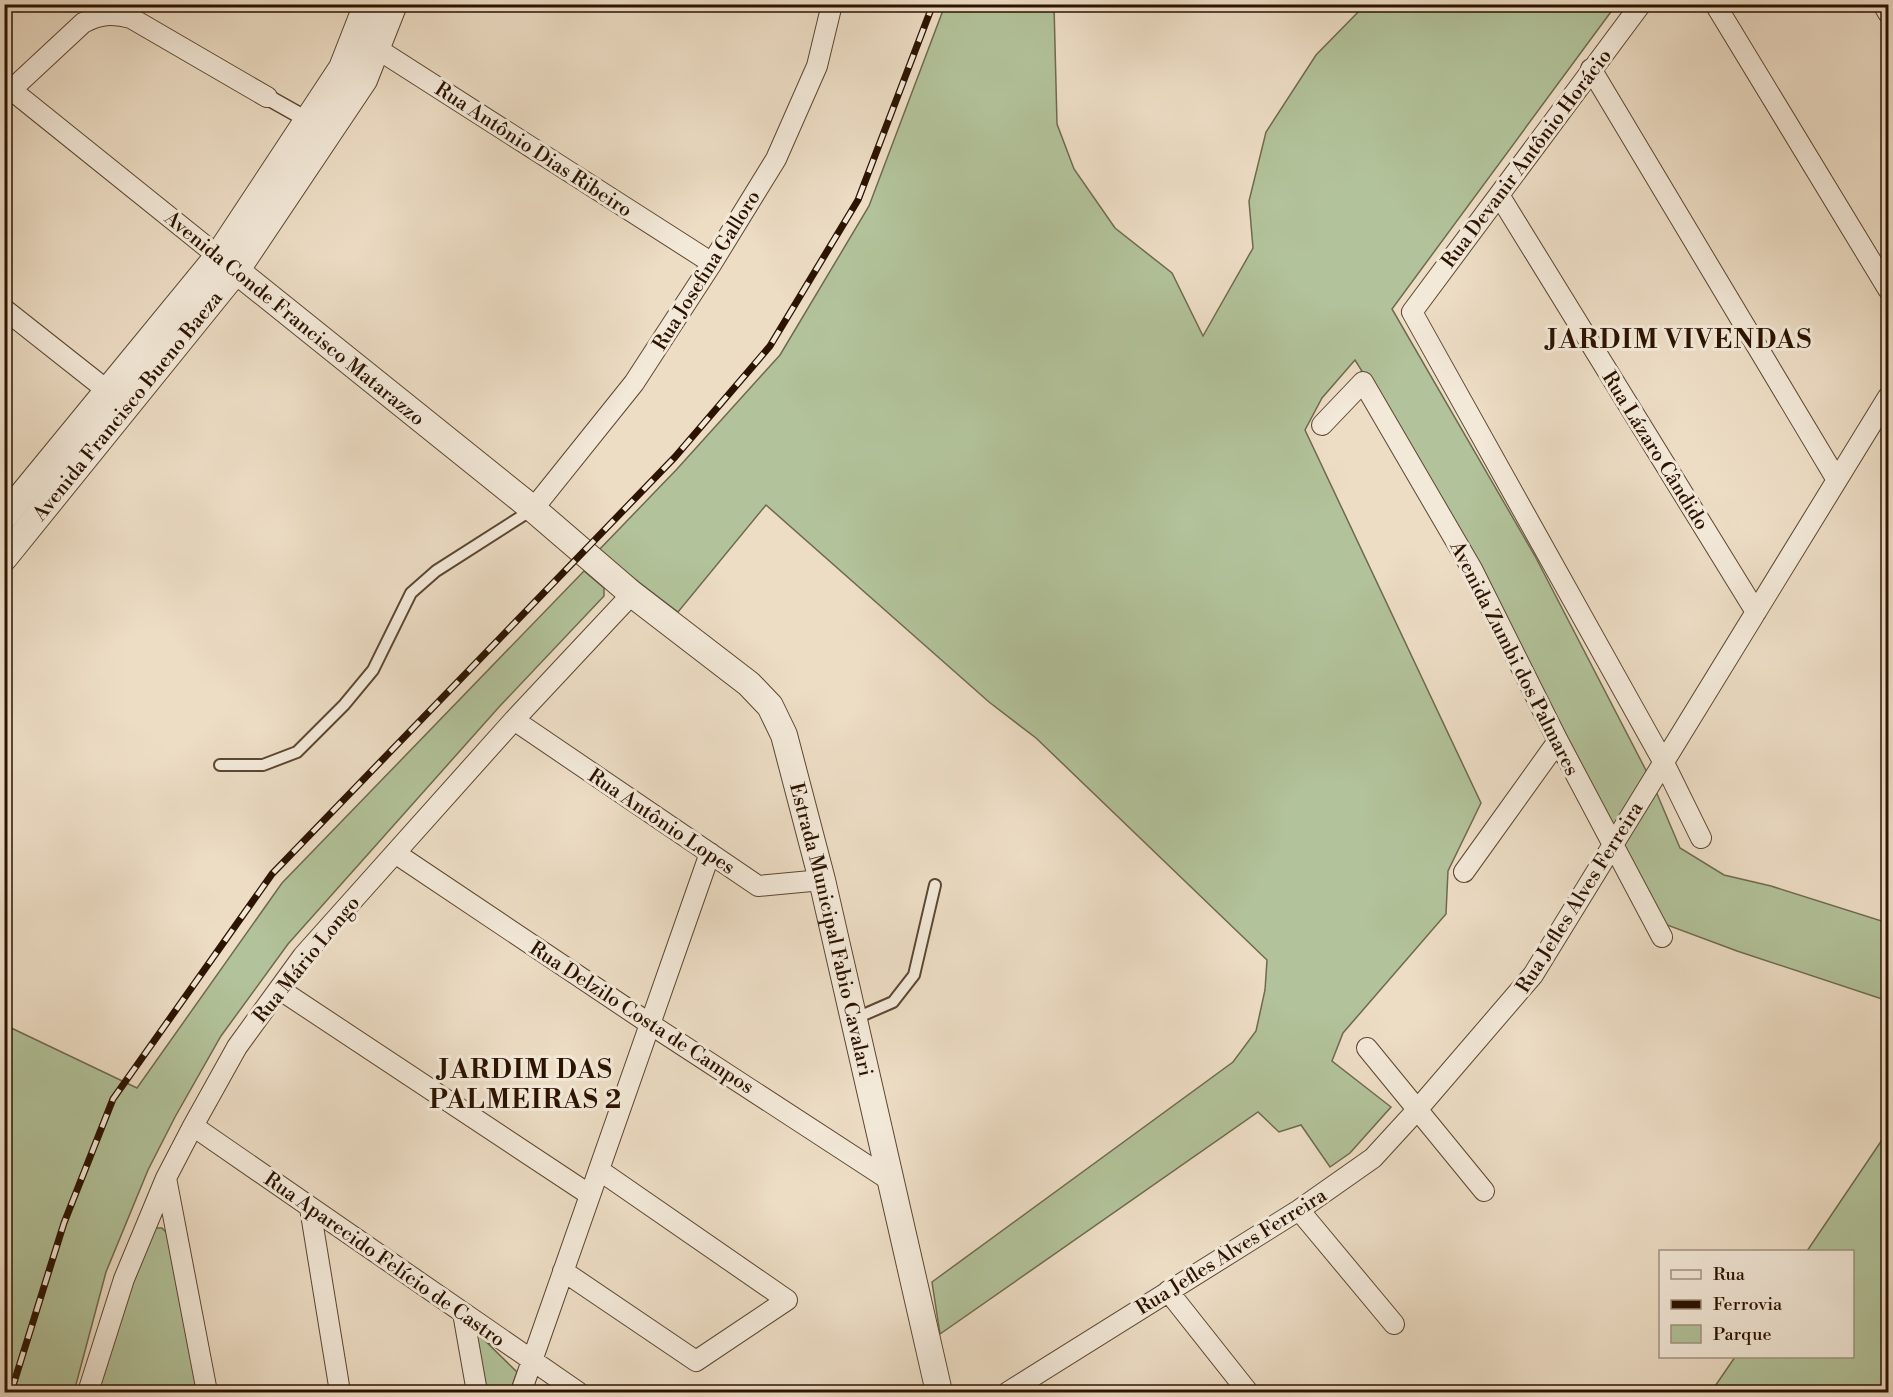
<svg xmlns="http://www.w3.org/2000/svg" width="1893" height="1397" viewBox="0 0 1893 1397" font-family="'Libre Bodoni',serif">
  <rect width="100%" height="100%" fill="#edddc5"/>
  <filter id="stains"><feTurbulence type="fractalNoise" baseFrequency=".00333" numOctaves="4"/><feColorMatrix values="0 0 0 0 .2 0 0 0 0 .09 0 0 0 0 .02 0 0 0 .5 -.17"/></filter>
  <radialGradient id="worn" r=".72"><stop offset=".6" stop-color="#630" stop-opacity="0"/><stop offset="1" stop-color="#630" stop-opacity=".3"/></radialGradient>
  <path fill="#b2c29a" stroke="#6f6a4d" stroke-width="1.5" d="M945,5H1054L1057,124L1074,169L1115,228L1172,273L1203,336L1253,248L1249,201L1266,132L1316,55L1365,5H1616L1392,309L1535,556L1652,782L1680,848L1724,875L1771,886L1888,923V1001L1737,951L1667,925L1618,838L1604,808L1449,511L1355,360L1322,398L1305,430L1481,803L1448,871L1446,914L1343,1033L1332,1061L1391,1107L1350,1153L1330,1167L1301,1125L1279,1132L1258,1112L940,1334L932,1282L1233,1062L1256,1031L1265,990L1267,960L1036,738L989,702L766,505L678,612L598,551L677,469L780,355L869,206Z
    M584,571L604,588V596L499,707L288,944L221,1036L175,1117L148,1170L106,1272L74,1392H5V1025L137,1088L282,883Z
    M1888,1131V1392H1711L1735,1357L1852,1356V1252L1807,1251Z
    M154,1228H162L168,1234L198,1392H94L129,1281Z
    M475,1331L517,1372L510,1392H487Z"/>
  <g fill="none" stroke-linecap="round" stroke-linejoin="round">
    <defs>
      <path id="service" d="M220,765H263L297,752L344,705L373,670L411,593L436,571L533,509
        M854,1019L893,1002L914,975L935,885"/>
      <path id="pedestrian" d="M267,97L308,120"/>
      <path id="minor" d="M1641,4L1412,312L1664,763L1701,838
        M1715,4L1888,289
        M1883,4L1888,13
        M365,41L712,263
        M1591,69L1837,480
        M4,84L218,256
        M11,90L83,23C99,14 113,13 131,18L267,97
        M1499,195L1756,612
        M4,309L118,399
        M1322,425L1363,382L1472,569L1558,741L1662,937
        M533,509L634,383L712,263L776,159L817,66L832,4
        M514,720L758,886L822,880
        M395,853L650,1024L891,1181
        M1464,872L1558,741
        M279,989L590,1195
        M1367,1048L1484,1191
        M193,1126L578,1392
        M166,1178L207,1392
        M310,1208L340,1392
        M1299,1210L1394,1324
        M563,1271L696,1361L787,1300L599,1170
        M1168,1291L1248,1392
        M463,1313L477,1392
        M88,1392L124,1279L166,1178L193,1126L237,1047L303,956L514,720L632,594
        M521,1392L710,853
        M1008,1392L1299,1210L1373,1158L1417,1110L1533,975L1888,397"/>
      <g id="tertiary">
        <path id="s1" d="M218,256L533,509L632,594L749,684L770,706L784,735L822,880L939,1392"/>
        <path d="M4,517L218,256L342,68L367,4"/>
        <path id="s2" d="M4,558L236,271L364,80L394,4"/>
      </g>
    </defs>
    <use href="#service" stroke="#5c4631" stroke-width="14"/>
    <use href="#pedestrian" stroke="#5c4631" stroke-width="18"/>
    <use href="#minor" stroke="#5c4631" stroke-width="22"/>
    <use href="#tertiary" stroke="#5c4631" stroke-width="28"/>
    <use href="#service" stroke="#f3e9d9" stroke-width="10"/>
    <use href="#pedestrian" stroke="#f3e9d9" stroke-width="15"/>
    <use href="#minor" stroke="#f3e9d9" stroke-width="20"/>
    <use href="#tertiary" stroke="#f3e9d9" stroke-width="26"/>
    <defs>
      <path id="rail" d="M11,1392L64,1223L113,1099L272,874L675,457L770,346L858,200L933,4"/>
    </defs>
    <use href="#rail" stroke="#2c1300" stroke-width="7"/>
    <use href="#rail" stroke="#f3e9d9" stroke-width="4.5" stroke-dasharray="14" stroke-linecap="butt"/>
  </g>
  <g text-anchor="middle" stroke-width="6" stroke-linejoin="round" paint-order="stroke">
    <g font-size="20" fill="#2c1300" stroke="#f3e9d9">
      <text transform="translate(534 149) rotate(33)" y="7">Rua Antônio Dias Ribeiro</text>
      <text transform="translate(1526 158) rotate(-53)" y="7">Rua Devanir Antônio Horácio</text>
      <text transform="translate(706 270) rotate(-58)" y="7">Rua Josefina Galloro</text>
      <text transform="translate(295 318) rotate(39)" y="7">Avenida Conde Francisco Matarazzo</text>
      <text dy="7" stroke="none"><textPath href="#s2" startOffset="196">Avenida Francisco Bueno Baeza</textPath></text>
      <text transform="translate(1656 450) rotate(58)" y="7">Rua Lázaro Cândido</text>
      <text transform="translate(1515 658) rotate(63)" y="7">Avenida Zumbi dos Palmares</text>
      <text transform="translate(662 821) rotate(34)" y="7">Rua Antônio Lopes</text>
      <text transform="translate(1579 897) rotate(-58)" y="7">Rua Jefles Alves Ferreira</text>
      <text dy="7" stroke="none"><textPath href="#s1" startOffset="945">Estrada Municipal Fabio Cavalari</textPath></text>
      <text transform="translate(306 959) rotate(-51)" y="7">Rua Mário Longo</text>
      <text transform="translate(642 1017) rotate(33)" y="7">Rua Delzilo Costa de Campos</text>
      <text transform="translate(1231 1251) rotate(-32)" y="7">Rua Jefles Alves Ferreira</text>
      <text transform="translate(385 1259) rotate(35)" y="7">Rua Aparecido Felício de Castro</text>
    </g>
    <g font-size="26" font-weight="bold" letter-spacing="1.5" fill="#2c1300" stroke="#f3e9d9">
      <text x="1680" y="348">JARDIM VIVENDAS</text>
      <text x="526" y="1078">JARDIM DAS<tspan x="526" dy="30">PALMEIRAS 2</tspan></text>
    </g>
  </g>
  <rect width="1893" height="1397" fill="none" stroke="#edddc5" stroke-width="24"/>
  <rect x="6" y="6" width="1881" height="1385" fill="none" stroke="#2c1300" stroke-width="3"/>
  <rect x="12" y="12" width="1869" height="1373" fill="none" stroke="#2c1300" stroke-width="1.5"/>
  <rect x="1659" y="1250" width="195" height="108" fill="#f3e9d9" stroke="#a39382" stroke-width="1.5"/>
  <rect x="1671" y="1270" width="30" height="9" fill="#f3e9d9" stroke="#a39382" stroke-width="1.5"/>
  <text x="1713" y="1280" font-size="18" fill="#2c1300">Rua</text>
  <rect x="1671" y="1300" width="30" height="9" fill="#2c1300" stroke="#a39382" stroke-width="1.5"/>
  <text x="1713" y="1310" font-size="18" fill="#2c1300">Ferrovia</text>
  <rect x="1671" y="1325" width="30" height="18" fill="#b2c29a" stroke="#a39382" stroke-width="1.5"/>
  <text x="1713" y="1340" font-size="18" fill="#2c1300">Parque</text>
  <rect width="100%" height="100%" filter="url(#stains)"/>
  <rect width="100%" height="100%" fill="url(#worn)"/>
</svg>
